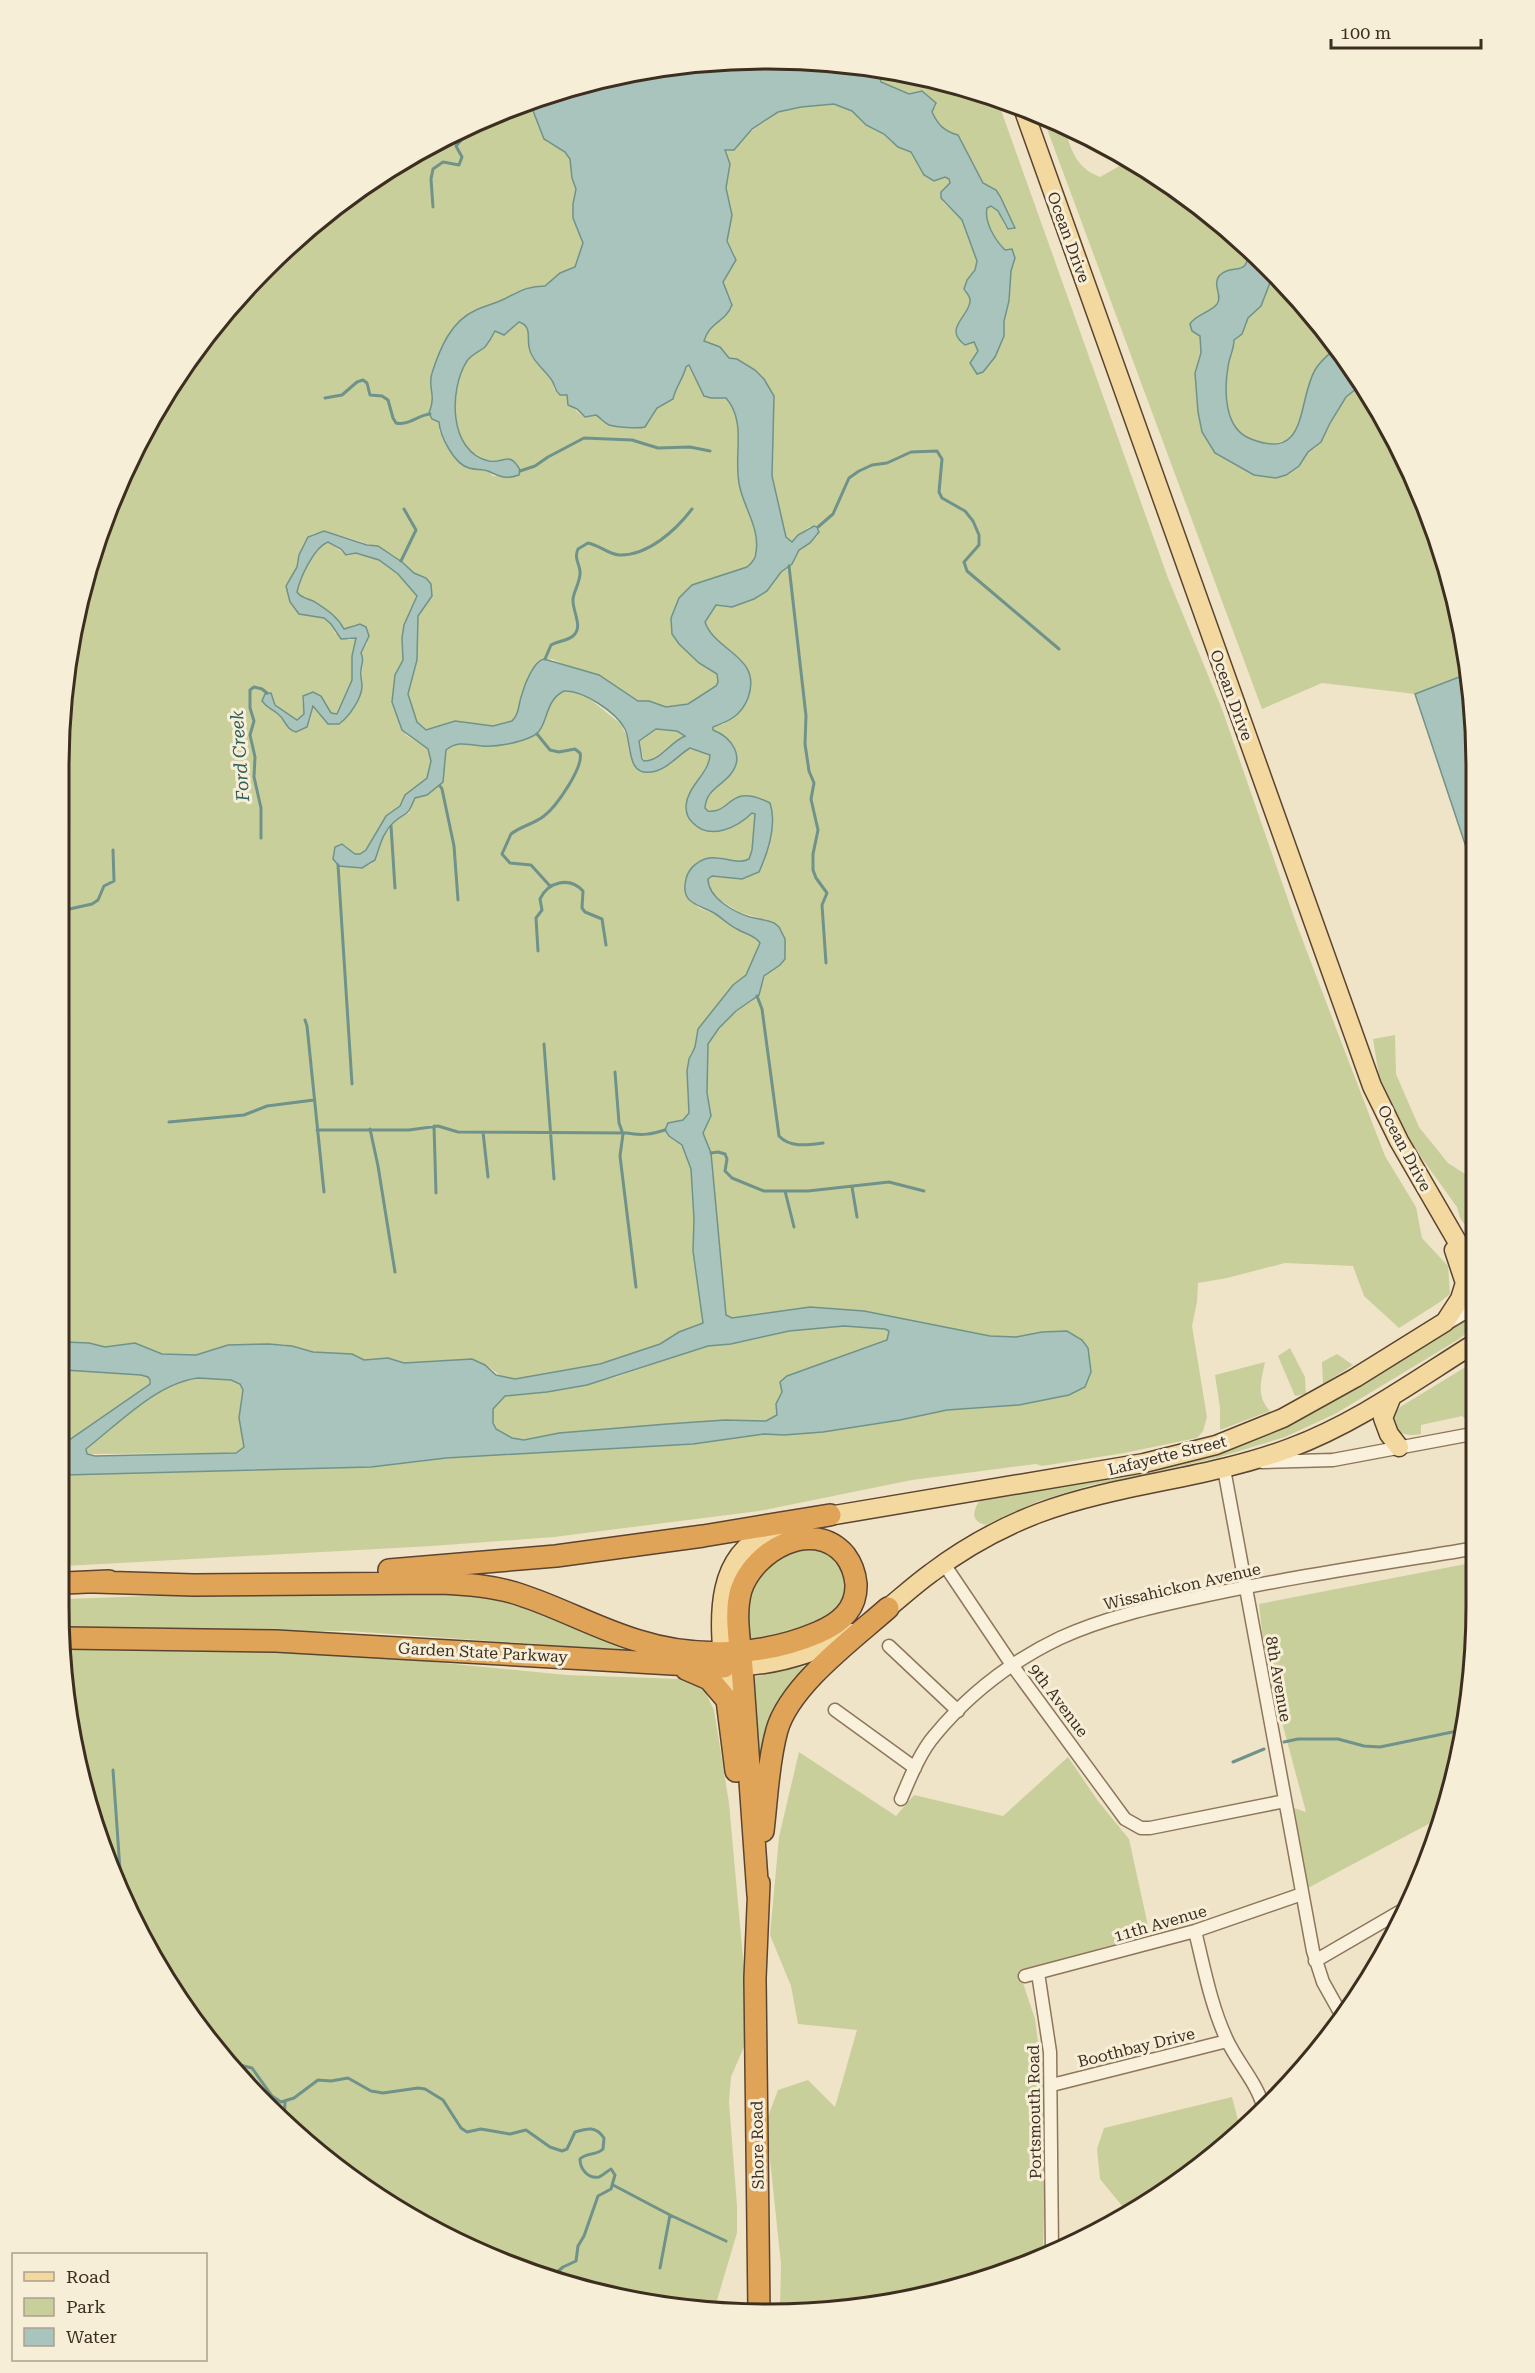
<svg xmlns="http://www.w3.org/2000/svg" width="1535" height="2373" viewBox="0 0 1535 2373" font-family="'Roboto Serif',serif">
  <rect width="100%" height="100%" fill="#f0e4c8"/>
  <path fill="#c9cf9b" d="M878,69L996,96L1168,578L1222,709L1295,920L1336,1028L1385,1156L1416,1207L1422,1238L1448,1266L1450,1294L1440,1302L1399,1328L1364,1296L1353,1266L1285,1263L1227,1278L1198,1283L1197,1302L1192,1326L1207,1417L1203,1431L1197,1438L1124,1453L1042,1466L1036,1464L912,1480L759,1511L554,1537L432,1546L65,1566V1475L371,1467L446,1458L693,1444L764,1434L784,1435L823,1432L900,1420L947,1410L1019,1405L1069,1395L1042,1332L1016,1337L990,1336L864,1311L810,1307L732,1318L726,1315L724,1307L711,1153L703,1133L711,1116L707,1093L708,1044L719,1028L736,1011L752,1001L761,988L766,974C785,962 785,961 785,939L769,921L739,912L720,900L710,890L708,879L711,876L743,879L759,872C769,850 772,829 771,805L712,812L705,808C707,784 742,777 736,752C733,740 724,734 713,730V727L724,724L751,678C742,654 713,643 704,622L716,605L732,607L754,599L767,591L781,572L792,564L799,550L810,543L818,535L819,529L809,527L791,542L786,537L772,476L771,432L774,399L739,360L729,358L720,347L704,342L709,328L723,318L732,302L723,283L724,278L735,263V255L727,240L732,215L726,188L730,167L725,150L778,112L801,107L834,104L852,111L866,125L884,134L898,147L911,152L924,175L934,181L945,177L949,179L950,184L943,189V202L962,220L977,261L975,270L967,280L964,289C966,293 971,296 970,302C968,317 943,329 964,345L975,342L978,351L972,359L983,372L995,357L1004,336V321L1009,301L1011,271L1014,263C1005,247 983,229 987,208L991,206L998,211L1005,226H1015L996,190L983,183L977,174L961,139C956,133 954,135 947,132C940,129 935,119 932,111L936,106L919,91L909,94L881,82Z
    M530,103L547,142L565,152L570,159L572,178L576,188L573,204V218L583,243L575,267L560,273L545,286C528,286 518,292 503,300C493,305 482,306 473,311C451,324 437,351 431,375C428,387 437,398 430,410L434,420L439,422V430L446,444L457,460L465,466L488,471L493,476L517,477L507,458C494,462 487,461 476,454C447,438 453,391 465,366C469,357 474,354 481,350C486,346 491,337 495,331L508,332L510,328L519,322C534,327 526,345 532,357C539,369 554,375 554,389L562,395L567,394C567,401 579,416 586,417C587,417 595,415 596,415C601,418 603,422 608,424C619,429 637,427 648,424L657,408L673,399C676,387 683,379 686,367L689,365L702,393L710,398L726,397C746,421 735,453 739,482C741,497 749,511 753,526C756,537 760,552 753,562C740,580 703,574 686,590V649L699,663L717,674L718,682L716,686L688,704L666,707L649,701H638L632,699L599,675L572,668L552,659L537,662L522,693L519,711L512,721L493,726L455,721L426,731L417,722L408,694L414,674L418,616L426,605V578C422,576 417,575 414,573C406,568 401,560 393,555C380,547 323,526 311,535C300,543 301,561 294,572C286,585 288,603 299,614L324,618L331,624L335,633L349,640L356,638L352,656V680L337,714L331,713L325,702L302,698L304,714L299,720C290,719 277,708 273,700L266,706L281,716L288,728L310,720L313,706L324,720L336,725L362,685C360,674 365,661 361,653L367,643L356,624L345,629C337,617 327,610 315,602C308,598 302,599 297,592C300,578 314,547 328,542L348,556L356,553L379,560L398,574L417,596L404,625L402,638L403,660L397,711L400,726L406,735L428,749L431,761L427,778L405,795L400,806L386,816L366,850L360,854H355L345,845L339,844L358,869L371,864L377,856L380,841L395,821L409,813L414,798L423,796L444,759L446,750L459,743L481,746L540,730L551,700L564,691L581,692L621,724L628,739L629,751L641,771C660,778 676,756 690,747L710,755C709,775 686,786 686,811L705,831C722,834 740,824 752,813L755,814L752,850L749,859L740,862L718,857L695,864L687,875L685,887L687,897L699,908L717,915L737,929L755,937L760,943L746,975L733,985L698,1029L695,1047L690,1054L687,1084L689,1113L683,1120L671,1122L669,1136L682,1145L691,1169L694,1219L693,1251L703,1323L679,1332L660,1344L600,1364L515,1379L502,1377L489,1367L459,1359L436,1363H404L398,1361L364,1360L352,1354L313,1352L283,1344L228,1345L196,1355L162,1354L135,1343L106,1347L89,1343L65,1342V675L96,540L131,454L234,300L336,205L454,132Z
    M1043,118L1064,127C1072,151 1075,167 1100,177L1123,164L1124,155L1235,234C1253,253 1255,268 1225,272L1216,285C1223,308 1210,309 1193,320L1196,332L1200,336L1201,353L1195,372L1198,412L1202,432L1254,475L1276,478L1286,475L1299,466L1308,452L1321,442L1330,423L1346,397L1356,389L1363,388L1404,454L1452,584L1467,674L1415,694L1322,683L1262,709Z
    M1273,275L1330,336L1337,347C1324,358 1314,372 1308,388C1304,398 1304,410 1301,420C1296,443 1273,447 1253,440C1225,429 1224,392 1228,367C1229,358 1234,350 1234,340L1242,334L1248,318L1261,306Z
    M656,729L677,731L685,736C670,741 661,762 644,761L639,741Z
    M1395,1035L1396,1074L1419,1127L1448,1163L1473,1179V1237L1460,1218L1457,1207L1413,1146L1379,1076L1373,1039Z
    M1468,1317L1471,1320C1473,1332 1460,1338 1451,1344L1335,1414L1285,1437L1220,1457L1126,1479L1091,1485L1039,1501L985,1525C970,1521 973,1510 980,1500L1111,1477L1277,1430L1304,1417L1330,1402Z
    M844,1326L885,1329L889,1331L887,1340L787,1376L780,1382L782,1392L776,1404L777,1415L766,1421L725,1420L667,1424L559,1433L524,1440L512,1438L496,1429L493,1423V1409L505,1396L547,1392L616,1377L708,1346L731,1344L789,1331Z
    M1290,1348L1305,1377L1306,1394L1295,1396L1278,1356Z
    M1337,1354L1353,1365L1323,1384L1322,1362Z
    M1265,1362C1261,1381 1256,1396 1270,1411L1220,1430V1408L1215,1375Z
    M1472,1363V1425L1462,1416L1421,1425V1434C1404,1437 1397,1434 1391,1418L1400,1407Z
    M65,1370L141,1375L148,1377L150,1384L65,1443Z
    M198,1378L231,1380L240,1384L243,1390L239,1418L244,1447L236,1453L87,1454L86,1450C118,1424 157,1383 198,1378Z
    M793,1546L827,1548L847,1570V1602L809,1630L746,1643L744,1613L754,1576Z
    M1471,1563L1470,1698L1438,1819L1308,1888L1294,1808L1306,1812L1265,1659L1259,1604Z
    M321,1590L451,1593L505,1599L637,1651L347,1631L65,1630V1599Z
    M195,1648L340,1653L567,1675L681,1679L704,1689L714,1710L729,1803L746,1991L747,2040L731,2077L729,2102L737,2206V2233L715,2307L722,2313L539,2277L413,2220L336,2168L266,2107L231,2064L227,2056L223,2055L178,2000L96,1833L65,1698V1650Z
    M811,1665L760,1789L753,1677Z
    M799,1752L896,1816L914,1795L1003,1816L1068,1757L1098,1801L1129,1839L1150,1935L1019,1971L1035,2019L1044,2089L1045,2175L1043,2256L951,2290L860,2308L780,2309L781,2264L766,2122L778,2090L808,2080L835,2107L857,2030L798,2024L791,1986L770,1935L779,1837Z
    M1232,2097L1239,2124L1241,2125L1161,2195L1122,2217L1123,2207L1100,2179L1097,2149L1104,2128Z"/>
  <path fill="#a9c4bc" stroke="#6f938a" stroke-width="1.5" fill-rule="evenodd" d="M721,60L860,65L878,69L881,82L909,94L922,91L936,103L932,112C938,125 944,131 958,135L983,183L996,190L1000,196L1015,228L1008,229L998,211L991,206L987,208C984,222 995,240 1005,250L1012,249L1015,258L1011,271L1009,301L1004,321V336L995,357L983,372L977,374L970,363L978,351L974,342L965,345C943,329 968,317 970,302C971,296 966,293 964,289L967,280L975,270L977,261L962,220L941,198V192L950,183L949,179L945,177L934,181L924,175L911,152L898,147L884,134L866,125L852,111L834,104L801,107L778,112L752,129L734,150H725L730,164L726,188L732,215L727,241L736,260L723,282L732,305C725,323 710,321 704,341L720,347L729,358L737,359L755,370L764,379L774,396L772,476L786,537L792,542L798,535L814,526L817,527L819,532L810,543L799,550L792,564L781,572L767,591L754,599L732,607L716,605L705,622C715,652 763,656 748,698C741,716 729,721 713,727V730C731,737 746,756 730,775C721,786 706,790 705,808L708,811C732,814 728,782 770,803C777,824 768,852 759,872L742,879L712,876L708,879C708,898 734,912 750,917C758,919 767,920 774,923L779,927L785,939V959L780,965L764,976L759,995L736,1011L719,1028L708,1044L707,1093L711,1116L703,1133L711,1153L726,1315L732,1318L810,1307L864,1311L990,1336L1016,1337L1042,1332L1067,1331L1082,1340L1088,1348L1091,1372L1085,1387L1069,1395L1019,1405L947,1410L900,1420L823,1432L784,1435L764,1434L693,1444L446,1458L371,1467L65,1475V1443L150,1384V1380L148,1377L141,1375L65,1370V1342L89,1343L105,1347L135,1343L162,1354L196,1355L228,1345L269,1344L292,1346L313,1352L352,1354L364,1360L388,1358L404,1363L472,1359L485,1365L496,1375L515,1379L600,1364L660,1344L679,1332L703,1323L693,1251L694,1219L691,1169L682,1145L669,1136L665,1130L668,1123L683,1120L689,1113L687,1071L689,1059L695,1047L698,1029L733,985L746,975L760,943C755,935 745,934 737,929C729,925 722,918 714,913C698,904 680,904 686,879C687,874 691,867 696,864C715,849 734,867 749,859L752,850L755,814L752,813C738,827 710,841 693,823C688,819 686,813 686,806C687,786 709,774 710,755L690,748C678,755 667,770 651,772C626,776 632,743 625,729C616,712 583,690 564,691C543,701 549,728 533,736C519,743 497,747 482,746C467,745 459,740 446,750L443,782L427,795L415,798C406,819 408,810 394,822C382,833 380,846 375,860L362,868L339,866L333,859L335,847L342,844L355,854H360L366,850L386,816L400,806L405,795L427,778L431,761L428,749L402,730L392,702L395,675L403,660L402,638L404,625L417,596L398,574L379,560L356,553L346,555L341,549L328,542C314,547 300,578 297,592C302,599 308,598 315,602C327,610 337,616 344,629L360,624L366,627L369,636L361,653C365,661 361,663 361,671C360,676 362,681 362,686C362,698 349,717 339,724H328L313,706L307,727L296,732C285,729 286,720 278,714C272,709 267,708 262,701L265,694L271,693L275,705L297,720L304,714L303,696L313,692L321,696L331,713L337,714L352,680V656L356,638L341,639L331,624L324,618L299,614L290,602L286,586L297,567L299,555L308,537L324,531L367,545L378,546L402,562L414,573L426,578L431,584L432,596L418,616L417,660L408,694L417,722L426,730L455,721L493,726L512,721C520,713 518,704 522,694C525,683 534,661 544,659L599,675L638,701H649L666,707L688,704L716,686L718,682L717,674L699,663L679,644L672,634L671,618L679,598L692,585L747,567C752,563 756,558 756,552C760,530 745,509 740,488C732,458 748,423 726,398H711L704,396L689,365L686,367C683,379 676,386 673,399L657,408L645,427C638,429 616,427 609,425C603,422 601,418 596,415L585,417L577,409L568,405L567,395H560C553,389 556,385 551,379C543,368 531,360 529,347C527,337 532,326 519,322L504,335L495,331C492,337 489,342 485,347C479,352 472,354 467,361C449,389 448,452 489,461C504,464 509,450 520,470L519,475C506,480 498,476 488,471C482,469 475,470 469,468C454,464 440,436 439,422L432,419L429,413C437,394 427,387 432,373C440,348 451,321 476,310C484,306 494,304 502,300C519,292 526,286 545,286L560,273L575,267L583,243L573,218V204L576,189L572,178L570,159L565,152L544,139L530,103L584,83ZM656,729L677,731L685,736C670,742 661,761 644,761L642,759L639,741ZM844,1326L885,1329L889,1331L887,1340L787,1376L780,1382L782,1392L776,1404L777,1415L766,1421L725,1420L667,1424L559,1433L524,1440L512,1438L496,1429L493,1423V1409L505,1396L547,1392L587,1385L708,1346L731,1344L789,1331ZM198,1378L231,1380L240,1384L243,1390L239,1418L244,1447L236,1453L95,1456L87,1454L86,1449C118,1424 157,1383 198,1378Z
    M1247,247L1273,275L1261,306L1248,318L1242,334L1234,340C1234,350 1229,357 1228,367C1224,391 1224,429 1251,439C1309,462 1297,401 1315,370C1320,361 1329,354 1337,347L1363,388L1356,389L1346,397L1330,423L1321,442L1308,452L1299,466L1286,475L1276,478L1254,475L1215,453L1202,432L1198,412L1195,373L1201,353L1200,336L1192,331L1190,324C1196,314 1210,313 1217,304C1223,295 1212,286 1219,276C1231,262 1251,280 1247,247Z
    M1467,674L1475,721L1474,871L1415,694Z"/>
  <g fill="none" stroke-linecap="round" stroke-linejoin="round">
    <path stroke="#6f938a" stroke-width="3" d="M433,207L431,179L433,169L443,162L459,165L462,157L456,146L464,137L467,127
      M325,398L342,395L357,382L363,380L367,383L370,395L382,396L388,400L393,418L396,423C408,426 418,415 430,414
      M520,471L535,466L548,457L584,438L632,440L658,448L690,447L710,451
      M818,527L833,514L849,478L859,471L872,465L887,463L911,452L937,451L942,459L939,492L942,498L965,511L973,521L979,535V545L964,562L967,571L1059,649
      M401,561L416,530L404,509
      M789,566L806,716L805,744L809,771L814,783L811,799L818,830L813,854V870L816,878L827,893L822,905L826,963
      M545,659L551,645C558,641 567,641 573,636C584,627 572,611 573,599C574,590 581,581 580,571C579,563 574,558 578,549L588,543C599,545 608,554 619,555C648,556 676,530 692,509
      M537,734L550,750L559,752L575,749L580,753C584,767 556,807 544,816C534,824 521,826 511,834L502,854L510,863L531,865L550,886
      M440,786L442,789L454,846L458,900
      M391,826L395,888
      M261,838V808L254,777L255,757L250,735L254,721L250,708V690L254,687L262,689L267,693
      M338,865L352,1084
      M65,910L92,904L98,900L104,886L114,881L113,850
      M538,951L536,918L542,910L540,899C548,882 569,876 583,891L582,908L585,912L602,919L606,945
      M757,996L762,1009L779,1136C790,1148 808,1145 823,1143
      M305,1020L307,1026L324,1192
      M544,1044L554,1179
      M615,1072L619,1123L623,1134L620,1156L636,1287
      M169,1122L244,1115L267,1106L314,1100
      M434,1126L436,1193
      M370,1129L378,1166L395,1272
      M317,1130H409L438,1126L458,1132L627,1133C642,1136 652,1134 665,1130
      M483,1132L488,1177
      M711,1153L718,1152L725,1154L727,1159L725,1171L732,1178L764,1191H808L889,1182L924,1191
      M852,1187L857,1217
      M785,1191L794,1227
      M1284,1742L1298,1739H1338L1364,1746L1380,1747L1462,1730
      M1233,1762L1264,1749
      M113,1770L121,1884
      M231,2063L252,2068L272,2096L281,2102L294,2098L318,2080L331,2081L348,2078L371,2091L383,2093L418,2088L425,2089L443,2100L461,2128L467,2132L481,2129L510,2134L526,2130L550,2147L562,2151L567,2149L575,2132C588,2128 596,2126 604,2138L603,2149C596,2156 587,2152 580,2159C580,2169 588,2179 599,2177C604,2175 607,2171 611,2169L615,2175L611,2189L598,2196L584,2236L578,2246L576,2261L563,2267L549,2279
      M284,2123L285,2102
      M613,2185L670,2215L726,2241
      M660,2268L670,2215"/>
    <defs>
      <path id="street" d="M1262,1462L1333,1460L1472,1434
        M1224,1469L1313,1951L1323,1982L1342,2016
        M944,1564L1012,1665L1125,1819L1141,1828H1150L1285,1801
        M889,1646L958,1711
        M835,1710L915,1768
        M901,1799C910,1778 920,1752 935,1735C969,1694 1012,1661 1060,1638C1104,1618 1152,1607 1199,1597C1289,1577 1380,1564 1471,1549
        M1195,1931C1204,1968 1211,2006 1227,2040C1237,2062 1257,2083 1263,2106
        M1315,1961L1408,1907
        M1038,1973L1050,2052L1052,2252
        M1025,1976L1195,1931L1302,1894
        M1052,2085L1227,2041"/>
      <path id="secondary" d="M1445,1322L1472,1306"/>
      <path id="primary" d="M1023,108L1372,1086L1399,1141L1472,1267
        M1392,1396L1383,1418L1389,1434L1399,1447
        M817,1518L1144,1463L1216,1445L1283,1418L1355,1378L1445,1322L1460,1299L1465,1283L1454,1250
        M878,1616C896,1602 913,1586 931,1573C964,1548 1000,1528 1039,1513C1120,1483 1208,1479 1290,1448C1355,1424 1413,1382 1472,1345
        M730,1667C773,1666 815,1654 852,1633
        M727,1700C722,1638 702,1552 781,1528"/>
      <path id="highway" d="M389,1570L556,1556L703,1536L830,1515
        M95,1582L194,1585L440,1583C467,1584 495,1586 521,1595C561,1608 598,1629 639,1641C695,1659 763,1656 817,1633C839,1624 857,1610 856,1584C855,1573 851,1563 845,1555C812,1517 754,1551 741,1590C734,1614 740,1642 742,1667L758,1895
        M65,1583L109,1581
        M65,1638L276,1641L724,1667
        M686,1669L709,1679L727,1700L736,1771
        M763,1831C767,1798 768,1762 777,1730C790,1685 853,1639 888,1608
        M759,1883L755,1978L759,2312"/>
    </defs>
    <use href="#street" stroke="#8d765c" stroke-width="15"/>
    <use href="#secondary" stroke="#6f573f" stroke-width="20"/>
    <use href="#primary" stroke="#5b4430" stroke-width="21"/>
    <use href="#highway" stroke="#5b4430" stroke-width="24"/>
    <use href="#street" stroke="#faf1dc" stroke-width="12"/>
    <use href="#secondary" stroke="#faf1dc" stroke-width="16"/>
    <use href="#primary" stroke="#f3d9a0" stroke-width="18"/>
    <use href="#highway" stroke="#e0a458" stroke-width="21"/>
  </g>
  <g text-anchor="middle" stroke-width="6" stroke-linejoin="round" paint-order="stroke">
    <g font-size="16" fill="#3d2e20" stroke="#f7eed8">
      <text transform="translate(1069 237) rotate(70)" y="6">Ocean Drive</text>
      <text transform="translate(1232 695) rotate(70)" y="6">Ocean Drive</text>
      <text transform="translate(1405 1148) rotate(62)" y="6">Ocean Drive</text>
      <text transform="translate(1167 1455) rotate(-14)" y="6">Lafayette Street</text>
      <text transform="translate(1182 1586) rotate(-13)" y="6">Wissahickon Avenue</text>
      <text transform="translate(483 1652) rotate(3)" y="6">Garden State Parkway</text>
      <text transform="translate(1279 1679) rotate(80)" y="6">8th Avenue</text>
      <text transform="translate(1059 1700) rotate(53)" y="6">9th Avenue</text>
      <text transform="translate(1160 1923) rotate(-16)" y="6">11th Avenue</text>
      <text transform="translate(1136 2047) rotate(-14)" y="6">Boothbay Drive</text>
      <text transform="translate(1034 2112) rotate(-91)" y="6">Portsmouth Road</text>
      <text transform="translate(757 2145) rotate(-91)" y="6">Shore Road</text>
    </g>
    <g font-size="18" font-style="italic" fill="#2f5d5a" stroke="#f7eed8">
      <text transform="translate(240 756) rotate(-94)" y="6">Ford Creek</text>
    </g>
  </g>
  <path d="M0 0H1535V2373H0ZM767 69H768A698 698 0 0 1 1466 767V1606A698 698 0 0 1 768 2304H767A698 698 0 0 1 69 1606V767A698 698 0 0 1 767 69Z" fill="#f7eed8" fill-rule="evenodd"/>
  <path fill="none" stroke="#3d2e20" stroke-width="3" d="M767 69H768A698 698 0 0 1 1466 767V1606A698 698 0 0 1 768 2304H767A698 698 0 0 1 69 1606V767A698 698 0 0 1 767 69Z"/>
  <rect x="12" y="2253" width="195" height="108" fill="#f7eed8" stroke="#ada18e" stroke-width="1.5"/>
  <rect x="24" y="2272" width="30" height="9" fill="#f3d9a0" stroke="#ada18e" stroke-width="1.5"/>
  <text x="66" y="2283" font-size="18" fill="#3d2e20">Road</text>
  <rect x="24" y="2298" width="30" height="18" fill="#c9cf9b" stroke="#ada18e" stroke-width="1.5"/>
  <text x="66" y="2313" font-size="18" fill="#3d2e20">Park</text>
  <rect x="24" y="2328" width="30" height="18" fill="#a9c4bc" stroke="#ada18e" stroke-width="1.5"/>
  <text x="66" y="2343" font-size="18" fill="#3d2e20">Water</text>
  <path d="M1331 39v9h150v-9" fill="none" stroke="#3d2e20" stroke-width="3"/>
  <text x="1340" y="39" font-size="18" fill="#3d2e20" stroke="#f7eed8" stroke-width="4.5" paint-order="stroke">100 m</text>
</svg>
